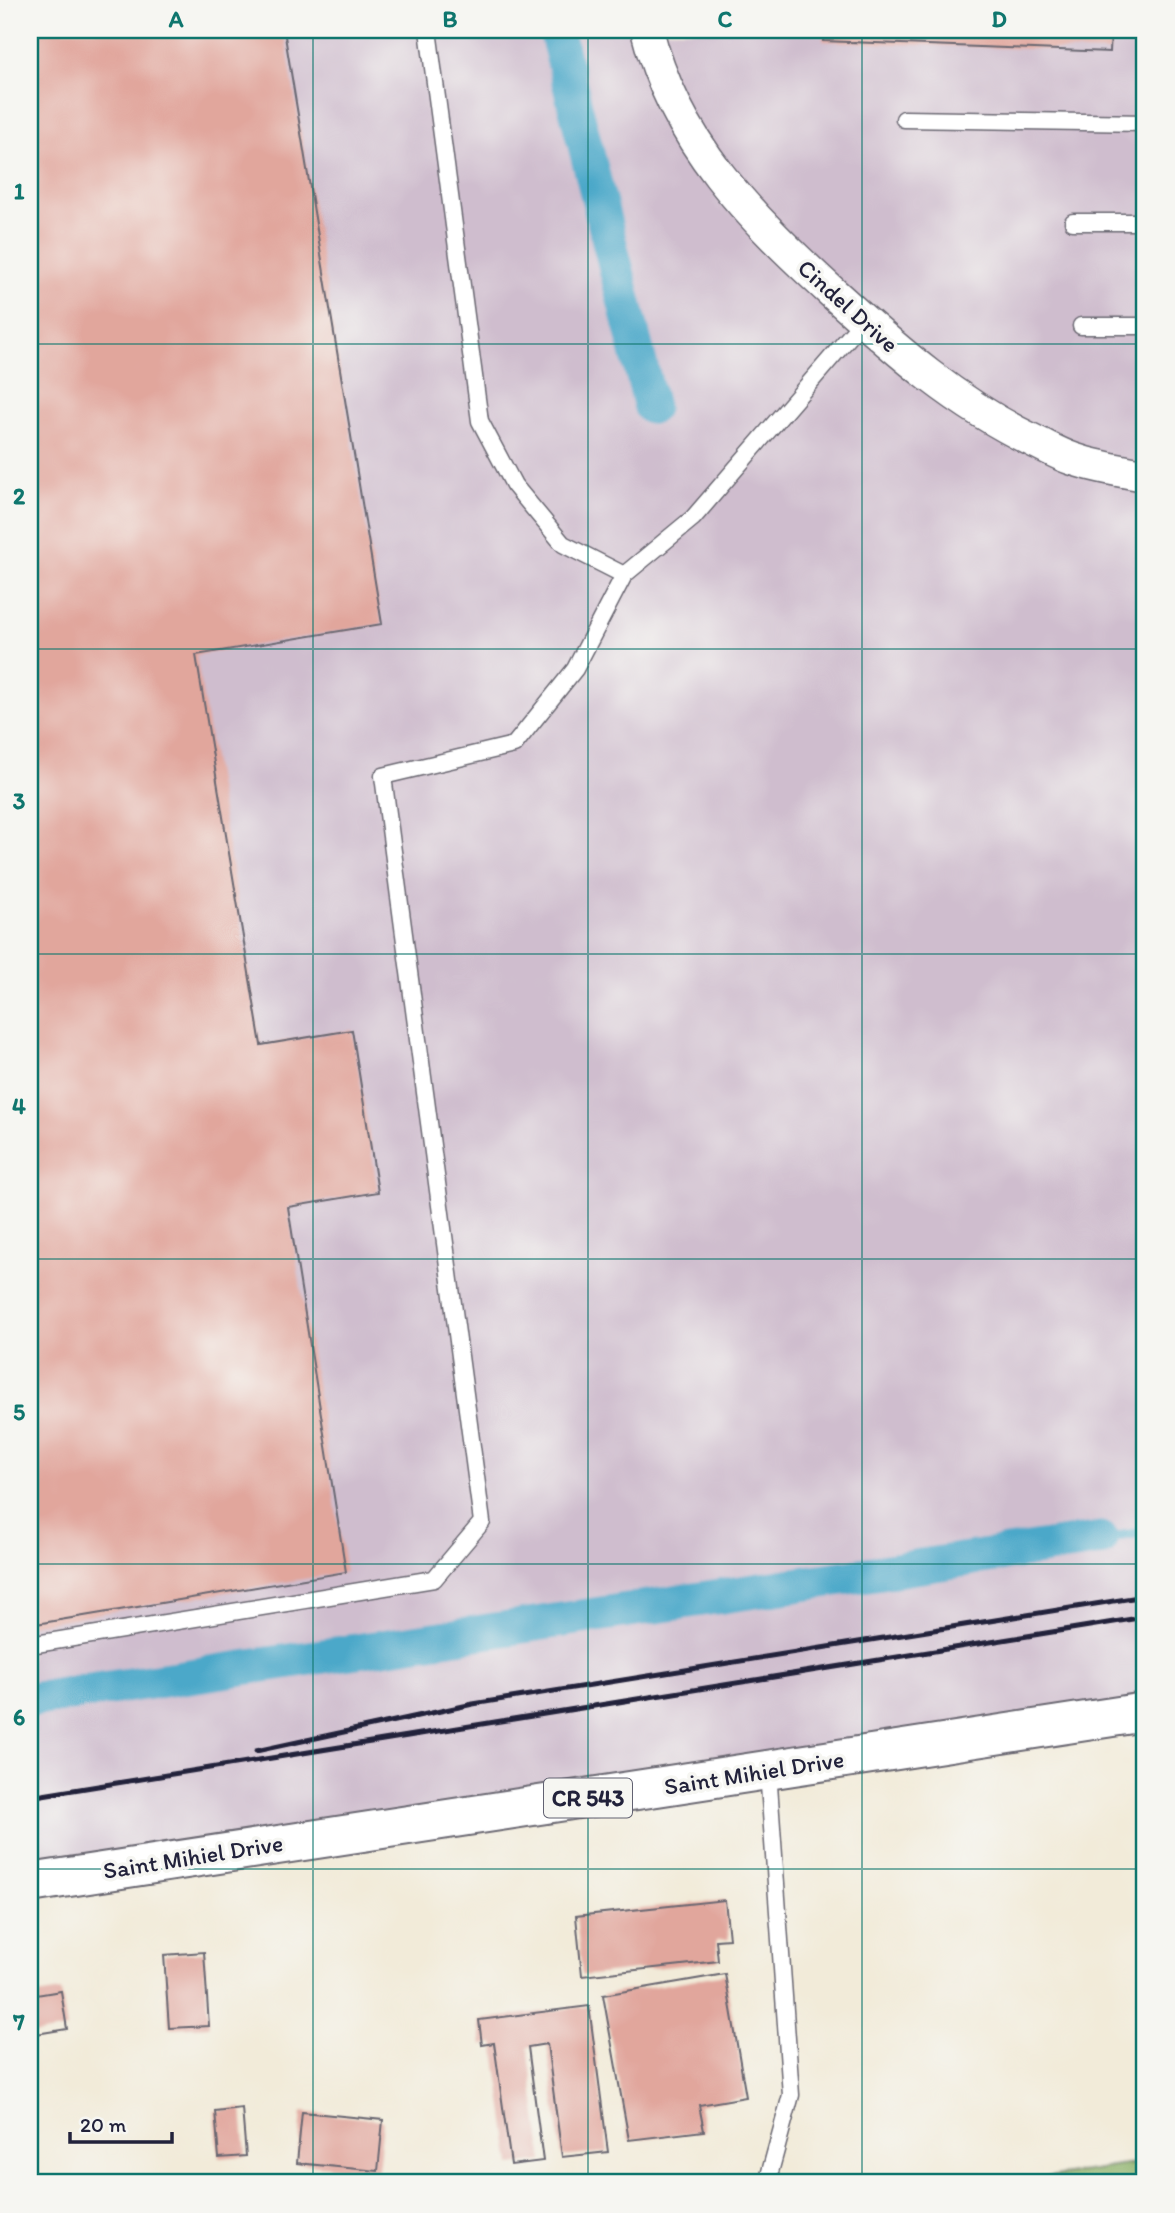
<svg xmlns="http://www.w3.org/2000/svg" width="1175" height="2213" viewBox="0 0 1175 2213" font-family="Itim,sans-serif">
  <rect width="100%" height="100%" fill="#f6f6f2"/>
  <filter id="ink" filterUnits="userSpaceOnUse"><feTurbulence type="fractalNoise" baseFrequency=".0143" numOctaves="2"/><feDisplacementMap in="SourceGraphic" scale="14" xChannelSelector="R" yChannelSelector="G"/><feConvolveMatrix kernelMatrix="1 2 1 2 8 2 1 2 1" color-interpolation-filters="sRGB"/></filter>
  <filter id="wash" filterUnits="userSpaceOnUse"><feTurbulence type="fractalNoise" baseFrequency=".00686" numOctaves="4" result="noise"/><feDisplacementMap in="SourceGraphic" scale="28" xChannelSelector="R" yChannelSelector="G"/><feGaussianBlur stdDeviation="1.57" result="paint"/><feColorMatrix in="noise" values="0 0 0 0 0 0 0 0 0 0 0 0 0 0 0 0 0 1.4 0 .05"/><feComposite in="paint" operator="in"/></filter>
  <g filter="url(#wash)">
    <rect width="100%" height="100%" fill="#f2ebd9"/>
    <path fill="#cfbdce" d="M30,30H1145V1706L30,1885Z"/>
    <path fill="#89af65" stroke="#566850" stroke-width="2" d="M1145,2162V2183H1010Z"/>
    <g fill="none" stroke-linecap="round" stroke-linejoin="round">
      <path stroke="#4ba8c9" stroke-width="10" d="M1101,1539L1145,1532"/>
      <path stroke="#4ba8c9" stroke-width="35" d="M556,30L651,407
        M30,1700L1101,1539"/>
    </g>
    <g id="blocks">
      <path fill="#e1a69c" d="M30,30H284L382,624L196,655L261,1045L352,1030L378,1192L288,1207L346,1572L30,1625Z
        M824,30H1111L1110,52L823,41Z
        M725,1900L729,1939L716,1940L718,1961L582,1976L576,1916Z
        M204,1952L209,2026L169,2028L164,1955Z
        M725,1974L746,2097L699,2105L704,2131L629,2140L603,1995Z
        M61,1991L67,2029L30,2035V1996Z
        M589,2006L608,2152L562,2157L547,2044L528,2047L543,2161L511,2165L494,2043L482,2045L479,2020Z
        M242,2108L246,2156L219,2158L215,2111Z
        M302,2112L383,2120L378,2171L297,2163Z
        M300,2177L394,2181V2183H300Z"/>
    </g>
  </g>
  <g filter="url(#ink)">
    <use href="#blocks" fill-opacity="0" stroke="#6b6872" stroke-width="2"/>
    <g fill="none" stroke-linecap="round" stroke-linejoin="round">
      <defs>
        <path id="lane" d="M428,30L480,421L514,485L563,544L624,575
          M904,119L1145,123
          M1073,222H1145
          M1081,326H1145
          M30,1645L434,1579L482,1522L383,776L514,745L575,669L624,575L693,518L863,321
          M767,2183L791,2095L768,1771"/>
        <path id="street" d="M647,30C675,143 751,218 834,294C897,351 957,404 1034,441C1047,447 1060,455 1073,459C1096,467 1121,471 1145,475"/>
        <path id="primary" d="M30,1883L1145,1712"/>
      </defs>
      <use href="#lane" stroke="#6b6872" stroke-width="19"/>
      <use href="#street" stroke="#6b6872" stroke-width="35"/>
      <use href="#primary" stroke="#6b6872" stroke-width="42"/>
      <use href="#lane" stroke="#fff" stroke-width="16"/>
      <use href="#street" stroke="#fff" stroke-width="32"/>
      <use href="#primary" stroke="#fff" stroke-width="38"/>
      <path stroke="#22223b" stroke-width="5" d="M256,1751L473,1704L1145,1596
        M30,1797L1145,1617"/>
    </g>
  </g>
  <path fill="none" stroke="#0f766e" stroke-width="2" stroke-opacity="0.55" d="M313,30V2183M588,30V2183M862,30V2183M30,344H1145M30,649H1145M30,954H1145M30,1259H1145M30,1564H1145M30,1869H1145"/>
  <g text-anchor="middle" stroke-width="7" stroke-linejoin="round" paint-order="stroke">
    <rect fill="#f6f6f2" stroke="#626272" stroke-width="2" x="544" y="1778.5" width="88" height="39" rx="5"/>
    <g font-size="23" font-weight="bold" fill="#22223b">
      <text x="588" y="1806">CR 543</text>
    </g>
    <g font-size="24" fill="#22223b" stroke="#f6f6f2">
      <text transform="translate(848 306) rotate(42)" y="8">Cindel Drive</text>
      <text transform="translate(754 1773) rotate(-9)" y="8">Saint Mihiel Drive</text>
      <text transform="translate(193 1857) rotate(-9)" y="8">Saint Mihiel Drive</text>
    </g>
  </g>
  <rect width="1175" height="2213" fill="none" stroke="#f6f6f2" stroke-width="77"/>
  <path d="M70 2132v10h102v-10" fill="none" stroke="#22223b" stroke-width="3.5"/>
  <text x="80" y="2132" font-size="21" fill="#22223b" stroke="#f6f6f2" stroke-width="5" paint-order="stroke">20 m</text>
  <rect x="38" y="38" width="1098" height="2136" fill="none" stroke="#0f766e" stroke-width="2.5"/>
  <g font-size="23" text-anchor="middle" font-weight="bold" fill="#0f766e">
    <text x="176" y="27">A</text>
    <text x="450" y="27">B</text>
    <text x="725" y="27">C</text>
    <text x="999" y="27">D</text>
    <text x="19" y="199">1</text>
    <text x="19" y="504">2</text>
    <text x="19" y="809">3</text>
    <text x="19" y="1114">4</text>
    <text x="19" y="1420">5</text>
    <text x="19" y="1725">6</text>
    <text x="19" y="2030">7</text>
  </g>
</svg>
